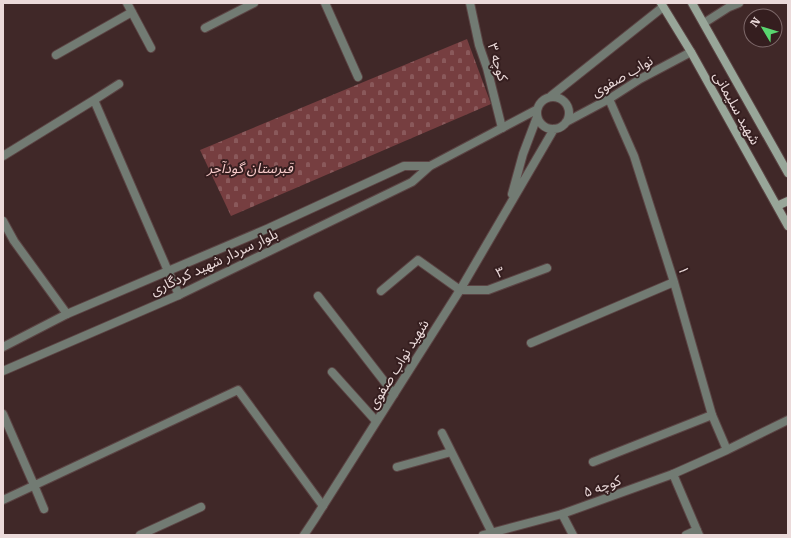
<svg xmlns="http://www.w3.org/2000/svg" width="791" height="538" viewBox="0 0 791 538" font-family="'Roboto Serif','Noto Sans Arabic',serif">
  <defs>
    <pattern id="cemetery-stones" width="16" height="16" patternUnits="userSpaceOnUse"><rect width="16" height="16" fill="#763e40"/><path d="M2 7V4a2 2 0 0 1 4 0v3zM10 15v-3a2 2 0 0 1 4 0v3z" fill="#8a595b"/></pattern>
  </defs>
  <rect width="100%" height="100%" fill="#402828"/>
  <path fill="url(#cemetery-stones)" d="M467,39L491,104L231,216L200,150Z"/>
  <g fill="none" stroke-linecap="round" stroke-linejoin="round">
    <defs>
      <path id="service" d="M127,3L151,48
        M470,3L479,45L487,68L502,128
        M205,28L254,3
        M56,55L132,12
        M94,100L168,271L179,295
        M3,156L94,100L119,84
        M3,221L14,241L67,314
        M318,296L394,394
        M332,372L376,421
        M3,414L34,485L44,509
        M442,433L492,533
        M593,462L712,415
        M397,467L451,452
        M673,474L699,535
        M3,500L238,390L323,506
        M562,514L573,535
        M686,535L697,530"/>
      <path id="minor" d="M325,3L358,77
        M704,23L729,7L739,3
        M609,99L634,156L674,282L712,415L727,450
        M381,291L418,260L460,290H488L547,268
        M531,343L674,282
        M140,535L201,507
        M483,535L562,514L673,474L727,450L788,420"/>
      <path id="tertiary" d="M551,96L663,7
        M537 113a16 16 0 1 1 32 0a16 16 0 1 1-32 0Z
        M566,122L609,99L640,79L691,52
        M512,194L523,154L537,117
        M3,347L67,314L269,228L404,166H430
        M3,371L179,295L412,182L430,166L536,110
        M304,535L314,520L460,290L554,129"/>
      <path id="secondary" d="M661,3L691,52L788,226
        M692,3L788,173
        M777,206L788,201"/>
    </defs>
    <use href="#service" stroke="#5b4444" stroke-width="10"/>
    <use href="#minor" stroke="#5b4444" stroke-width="10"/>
    <use href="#tertiary" stroke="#5b4444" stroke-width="10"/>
    <use href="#secondary" stroke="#5b4444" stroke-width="10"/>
    <use href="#service" stroke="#727b73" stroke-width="8"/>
    <use href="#minor" stroke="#727b73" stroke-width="8"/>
    <use href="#tertiary" stroke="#727b73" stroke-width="8"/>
    <use href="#secondary" stroke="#98a699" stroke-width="8"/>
  </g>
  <g text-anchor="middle" stroke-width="4" stroke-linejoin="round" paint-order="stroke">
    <g font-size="14" fill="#ebdada" stroke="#351e1f">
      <text transform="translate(498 62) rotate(73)" y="5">کوچه ۳</text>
      <text transform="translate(622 76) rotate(-30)" y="5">نواب صفوی</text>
      <text transform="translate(737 108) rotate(61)" y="5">شهید سلیمانی</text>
      <text transform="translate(214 262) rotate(-25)" y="5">بلوار سردار شهید کردگاری</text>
      <text transform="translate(684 270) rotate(73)" y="5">۱</text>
      <text transform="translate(500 272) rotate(-21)" y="5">۳</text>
      <text transform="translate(398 364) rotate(-58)" y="5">شهید نواب صفوی</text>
      <text transform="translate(602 486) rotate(-20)" y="5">کوچه ۵</text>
    </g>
    <g font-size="14" font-style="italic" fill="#f8cccb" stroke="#351e1f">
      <text x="250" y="173">قبرستان گودآجر</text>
    </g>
  </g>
  <rect width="791" height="538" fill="none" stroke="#ebdada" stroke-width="8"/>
  <g transform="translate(763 28) rotate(308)"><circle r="19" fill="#351e1f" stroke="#7e696a"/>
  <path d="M0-3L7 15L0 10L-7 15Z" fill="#59d56f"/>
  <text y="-6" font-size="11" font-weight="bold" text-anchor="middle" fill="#ebdada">N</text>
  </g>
</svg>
